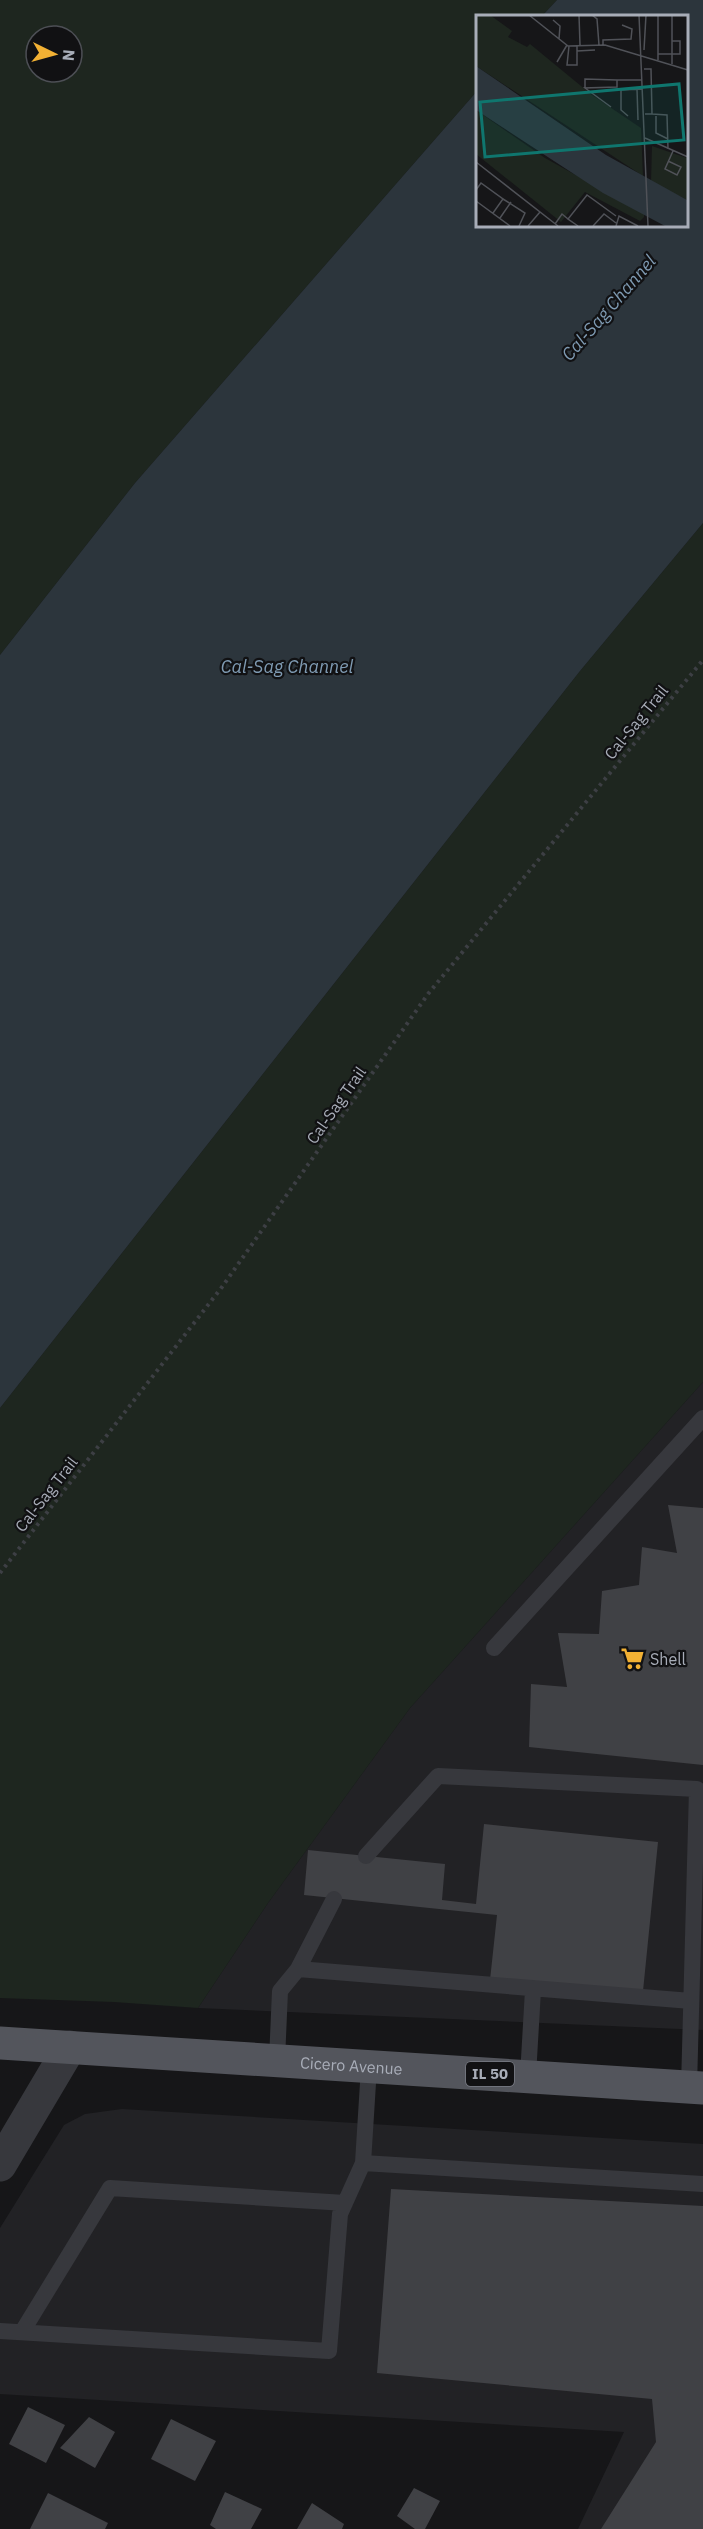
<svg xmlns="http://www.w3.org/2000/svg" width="703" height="2529" viewBox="0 0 703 2529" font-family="'IBM Plex Sans',sans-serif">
  <rect width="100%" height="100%" fill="#161618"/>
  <path fill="#222225" d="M703,1382V2030L198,2008L268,1903L410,1708Z
    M122,2109L703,2144V2529H578L624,2432L0,2394V2228L64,2125L85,2114Z"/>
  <path fill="#1e261f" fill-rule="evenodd" d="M0,0H557L542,16H478V90L135,483L0,655ZM36,36H72V72H36Z
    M703,523V1382L410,1708L268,1903L198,2008L114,2002L0,1998V1408L580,671Z"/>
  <path fill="#2c353c" d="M557,0H703V523L580,671L0,1408V655L135,483L478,90V225H686V16H542Z"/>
  <path fill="#404145" d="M668,1505L703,1508V1765L529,1747L531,1684L567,1687L558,1633L599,1634L602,1591L639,1585L642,1547L677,1553Z
    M484,1824L658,1842L643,1991L490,1980L497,1915L304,1895L308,1850L445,1864L442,1900L476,1904Z
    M391,2189L703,2206V2529H601L656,2442L652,2399L377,2373Z
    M28,2407L65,2425L46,2463L9,2444Z
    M89,2417L115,2432L95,2468L60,2448Z
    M171,2419L216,2441L195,2481L151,2459Z
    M414,2488L440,2501L425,2529H415L397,2516Z
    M225,2492L262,2509L251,2529H216L210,2525Z
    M48,2493L108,2523L105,2529H30Z
    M312,2503L344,2524L342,2529H297Z"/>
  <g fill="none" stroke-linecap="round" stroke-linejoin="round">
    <path stroke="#3d3f44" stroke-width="4" stroke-dasharray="3 4.5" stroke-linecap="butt" d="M0,1573L222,1287L428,994L703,660"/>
    <path stroke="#37383d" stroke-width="16" d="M494,1648L703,1418
      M366,1856L438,1776L697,1789L689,2087
      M298,1969L691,2001
      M277,2060L280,1991L298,1969L334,1899
      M369,2067L363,2163L703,2184
      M528,2076L533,1990
      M0,2331L329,2351L340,2214L363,2163
      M22,2332L110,2188L345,2203"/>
    <path stroke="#37383d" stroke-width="33" d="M0,2165L70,2047"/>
    <path stroke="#53555c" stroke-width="33" id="s1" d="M0,2043L703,2088"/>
  </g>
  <defs>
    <symbol id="supermarket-bare" viewBox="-9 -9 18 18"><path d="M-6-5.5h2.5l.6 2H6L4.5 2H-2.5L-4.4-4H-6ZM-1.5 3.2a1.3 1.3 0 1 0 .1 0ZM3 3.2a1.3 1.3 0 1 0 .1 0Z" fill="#f2b134" stroke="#111113" stroke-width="2.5" paint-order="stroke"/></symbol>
  </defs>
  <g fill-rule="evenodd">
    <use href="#supermarket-bare" x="616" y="1642" width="33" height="33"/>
  </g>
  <g text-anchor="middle" stroke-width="4.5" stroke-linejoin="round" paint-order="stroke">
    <rect fill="#111113" stroke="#7b7e86" stroke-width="1.5" x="466" y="2062" width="48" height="24" rx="4.5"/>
    <g font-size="15" font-weight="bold" fill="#a8adb8">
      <text x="490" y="2079">IL 50</text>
    </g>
    <g font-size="16" fill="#a8adb8" stroke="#111113">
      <text transform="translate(636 722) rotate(-51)" y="6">Cal-Sag Trail</text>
      <text transform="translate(336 1105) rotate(-55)" y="6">Cal-Sag Trail</text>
      <text transform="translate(46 1494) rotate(-52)" y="6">Cal-Sag Trail</text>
      <text dy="6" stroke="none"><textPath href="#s1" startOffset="352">Cicero Avenue</textPath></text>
    </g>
    <g font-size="16" fill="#a8adb8" stroke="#111113" text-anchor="start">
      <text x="650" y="1665">Shell</text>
    </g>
    <g font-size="18" font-style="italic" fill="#7f9bb3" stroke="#111113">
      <text transform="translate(609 308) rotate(-49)" y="6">Cal-Sag Channel</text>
      <text x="287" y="673">Cal-Sag Channel</text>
    </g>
  </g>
  <g transform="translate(476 15)">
    <rect width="212" height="212" fill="#161618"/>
    <path d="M0,0H14L36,16L32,22L51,32L54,29L116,80L165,113L167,161L0,51ZM0,95L69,143L168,198V202L164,206L109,177L85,207L0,139ZM176,131L211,143V185L175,167Z" fill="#1e261f"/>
    <path d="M0,51L130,140L211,185V211H189L127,178L0,95Z" fill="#2c353c"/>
    <path fill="none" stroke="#505258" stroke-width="1.5" d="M53,0L92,31L129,30L212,55M103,0L104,30M116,0L121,4L123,30M163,0L172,211M182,0V45M77,5L84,11L83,24M127,30V25L155,24L156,14L146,10M93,31L91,50H101V31M168,35L170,0M101,36L119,35M182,39H204V26H196M81,47L91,30M196,49V0M168,54H175L176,99H169M109,73V64L141,65M161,74L162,105M135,92L109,73L141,72V65H166M176,99L191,100L192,134M152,101L145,95V75L166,74M180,101V118L192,124M169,123L212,142M192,146L205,152L201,160L189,154L197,136M0,147L82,211M0,175L5,168L27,184L17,198M27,184L49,198L43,211M0,186L34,211M24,203L35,187M79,209L86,199L92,204M52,211L64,197M102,211L92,204L111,180L140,201M117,211L128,199L140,208M140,211L143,201L162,211"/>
    <path fill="#0f766e" fill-opacity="0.15" stroke="#0f766e" stroke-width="3" d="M203,69L208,125L9,142L4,87Z"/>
    <rect width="212" height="212" fill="none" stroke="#a8adb8" stroke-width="3"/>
  </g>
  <g transform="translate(54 54) rotate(95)"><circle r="28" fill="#111113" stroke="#4d4f55" stroke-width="1.5"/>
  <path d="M0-4.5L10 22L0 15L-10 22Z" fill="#f2b134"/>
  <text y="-9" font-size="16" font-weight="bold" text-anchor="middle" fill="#a8adb8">N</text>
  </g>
</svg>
